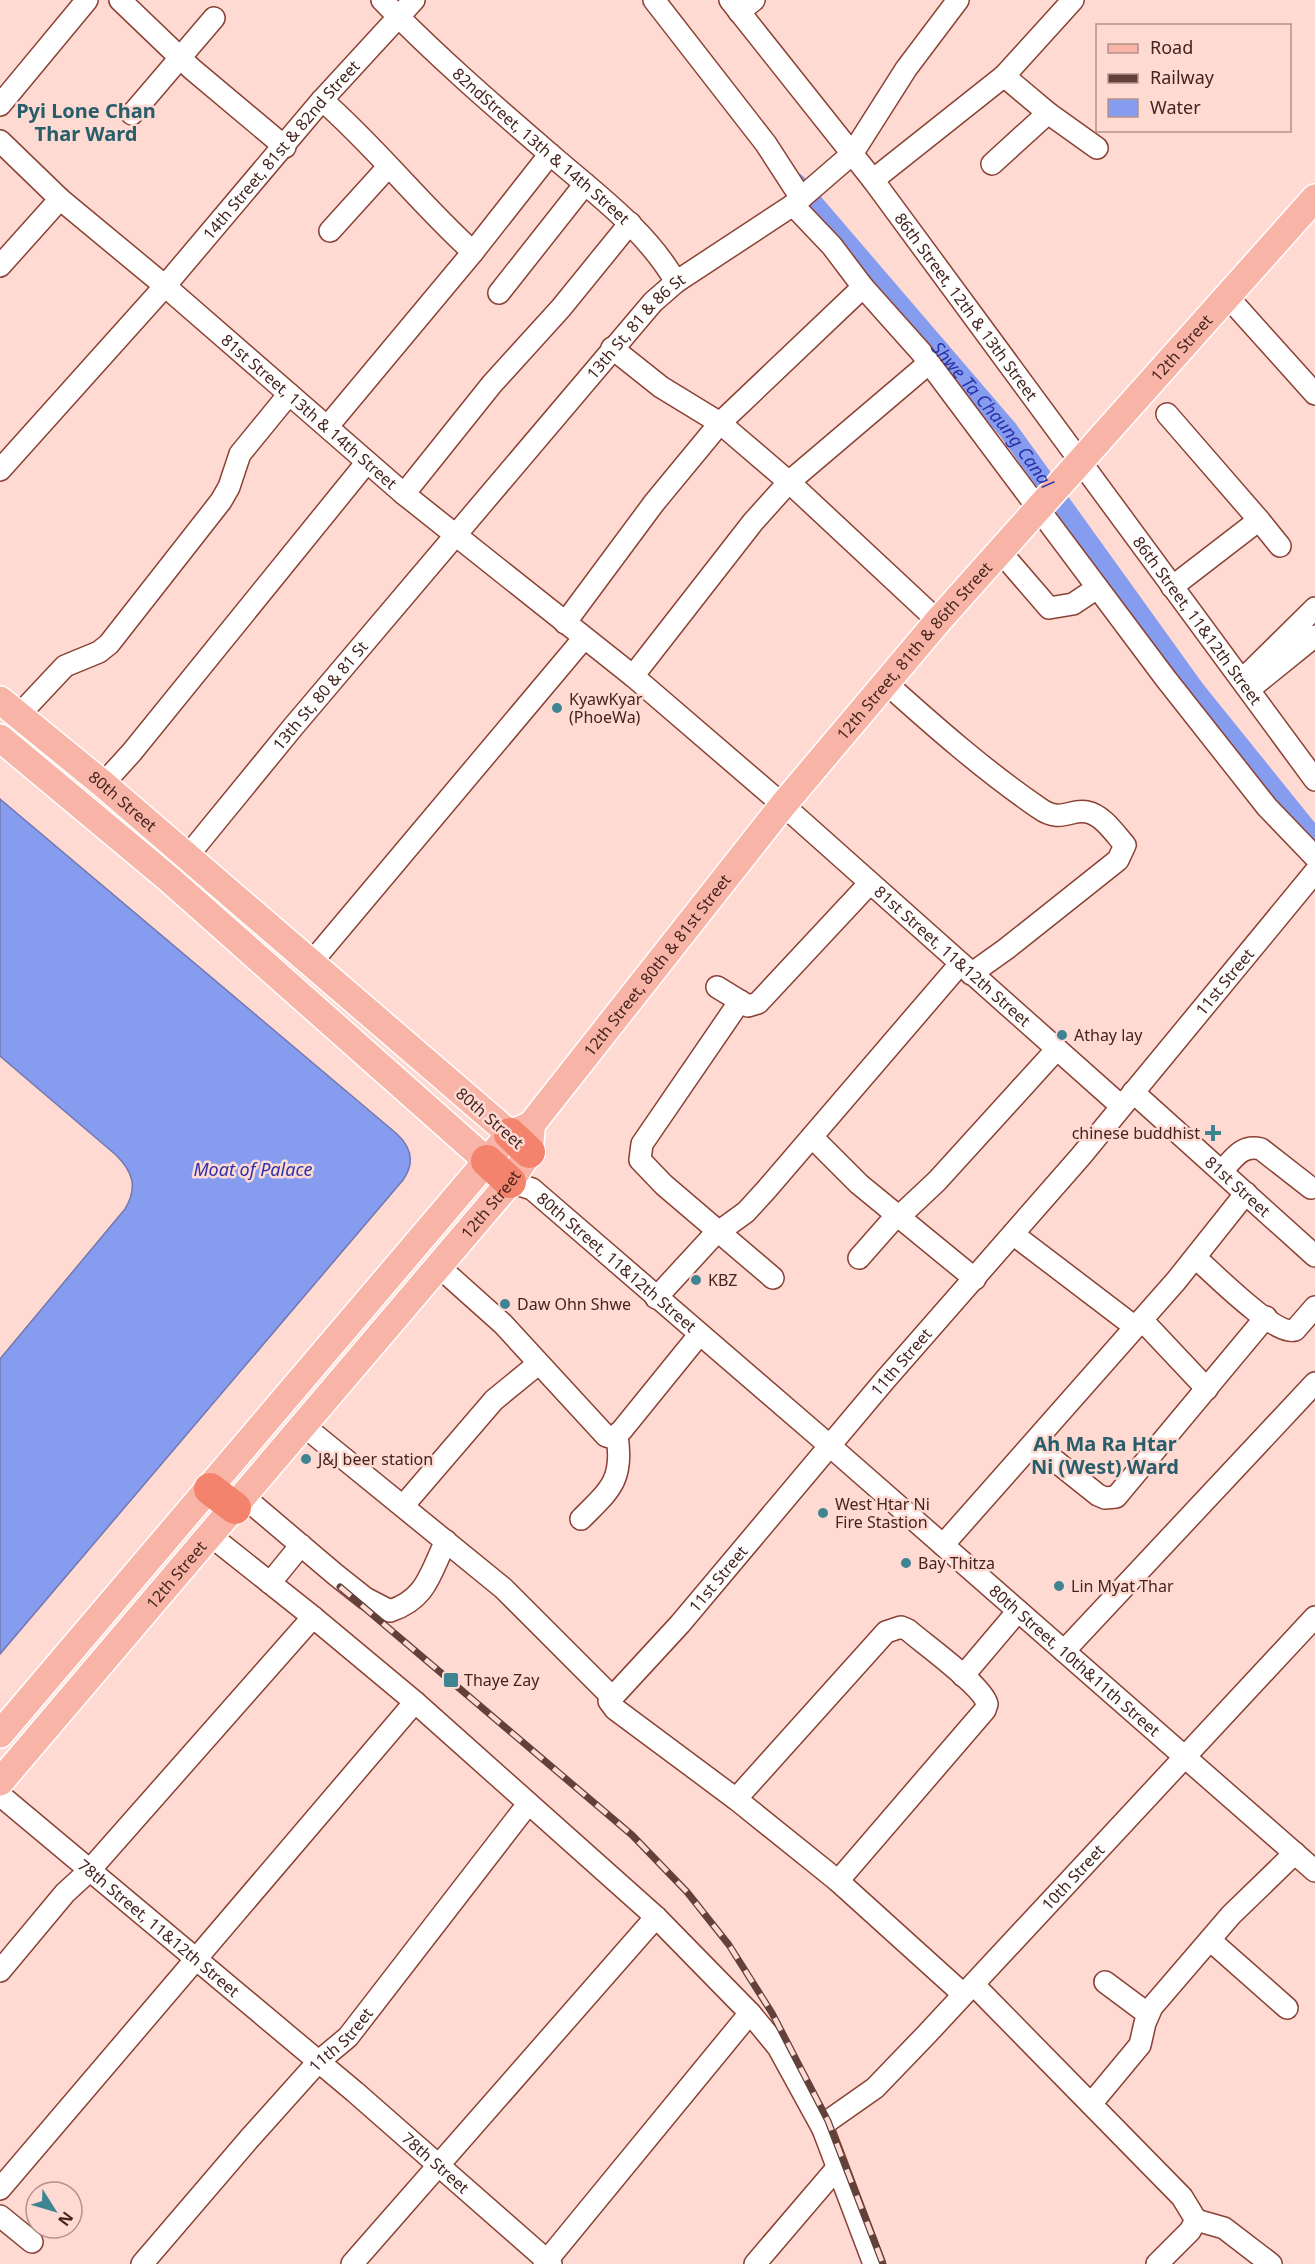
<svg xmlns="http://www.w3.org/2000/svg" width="1315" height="2264" viewBox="0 0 1315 2264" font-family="'Noto Sans',sans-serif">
  <rect width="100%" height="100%" fill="#fedad3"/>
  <path fill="#869cef" stroke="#7278b0" stroke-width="1.5" d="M0,799L397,1134C412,1148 415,1163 403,1180L0,1654V1359L125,1209C138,1187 133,1172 116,1155L0,1056Z"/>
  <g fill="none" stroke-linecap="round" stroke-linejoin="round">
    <path stroke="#869cef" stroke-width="20" id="s1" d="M796,183L1008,430L1195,690L1315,839"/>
    <defs>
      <g id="minor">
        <path d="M120,0L192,69L285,147"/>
        <path id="s2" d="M382,0C435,55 493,105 551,155C596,194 646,230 676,282"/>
        <path d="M654,0L766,144L801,198"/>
        <path id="s3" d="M730,0L873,180L1315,780"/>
        <path d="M739,12L754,0"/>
        <path d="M1004,76L1048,113L1097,148"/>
        <path d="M322,100C376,147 420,204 473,252"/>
        <path d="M0,105L87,0"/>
        <path d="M132,114L214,18"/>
        <path id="s4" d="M0,141L60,199L165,286L404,494L633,676L783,805L1121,1106"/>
        <path d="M992,164L1048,113"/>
        <path d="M873,180L1004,76L1073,0"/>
        <path d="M793,205L832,246L863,287L921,352L1166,679L1267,807L1315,857"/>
        <path d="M330,231L388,167"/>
        <path d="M0,266L60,199"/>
        <path d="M499,293L585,184"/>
        <path d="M1227,296L1315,394"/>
        <path d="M612,348L661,387L720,423L789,482L938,621"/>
        <path d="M1167,414L1259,520L1172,587"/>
        <path d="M328,426L473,252L550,154"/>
        <path id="s5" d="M0,470L165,286L322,100L414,0"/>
        <path d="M404,494L492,384L561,308L630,223"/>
        <path d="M1259,520L1280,546"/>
        <path d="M999,550L1049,608L1073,604L1097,588"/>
        <path d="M565,623L654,503L720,423L863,287"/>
        <path d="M633,676L753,522L789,482L929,363"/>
        <path d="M1242,680L1315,608"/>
        <path d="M886,683C935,727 985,771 1039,808C1061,824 1071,808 1087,812C1103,815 1115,834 1125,845L1118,860L1006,949L971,974"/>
        <path d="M1252,687L1315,636"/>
        <path d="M18,716L65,666L99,652L109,644L221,501L229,487L240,454L289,394"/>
        <path d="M103,784L132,752L367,462"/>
        <path id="s6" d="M177,869L293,727L653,302L676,282L793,205L852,154L906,69L958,0"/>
        <path d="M311,963L584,638"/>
        <path d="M717,987L748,1006L758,1003L869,884"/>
        <path d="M740,1001L642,1144L640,1160L664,1185L773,1278"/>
        <path id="s7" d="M1133,1092L1315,1256"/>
        <path d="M812,1137L859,1184L975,1279"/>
        <path d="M1222,1171C1234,1158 1242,1144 1261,1149L1311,1188"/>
        <path id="s8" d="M510,1182L532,1189L830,1446L1315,1871"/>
        <path d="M1013,1234L1135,1327"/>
        <path d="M859,1258L896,1216L904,1212L937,1181L1057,1049"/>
        <path d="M1196,1258C1213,1273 1275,1336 1295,1330L1315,1307"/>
        <path d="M437,1265L503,1324L606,1436L613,1438L622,1430L699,1335"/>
        <path d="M656,1298L713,1236L746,1212L767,1189L960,964"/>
        <path d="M1142,1320L1207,1389"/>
        <path d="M304,1426L503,1588L611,1696"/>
        <path d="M1034,1444L1098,1495L1105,1498L1116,1497L1266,1317"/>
        <path d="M244,1497L336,1575L365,1598L390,1611C427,1599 430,1573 446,1541"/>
        <path d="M403,1506L494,1400L538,1364"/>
        <path d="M581,1519C610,1490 624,1480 617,1436"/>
        <path d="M211,1536L313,1617L415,1702L656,1917L750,2013L778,2047L823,2129L874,2264"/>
        <path d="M943,1545L1176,1281L1246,1193"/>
        <path d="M270,1583L301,1545"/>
        <path d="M1064,1651L1315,1383"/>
        <path d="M963,1676L1018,1611"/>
        <path id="s9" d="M0,1795L355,2092L551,2264"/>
        <path d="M736,1799L886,1632L901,1627L908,1630C924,1644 983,1686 987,1704L985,1710L838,1881"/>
        <path d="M1210,1940L1287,2008"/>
        <path d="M0,1971L65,1893L89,1871L313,1617"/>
        <path d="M1105,1982L1148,2014"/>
        <path d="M974,1985L1182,2197L1196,2220L1190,2231L1157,2264"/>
        <path id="s10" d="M963,1994L838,1881L736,1799L615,1709L609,1701L680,1624L885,1380L1081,1156L1315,872"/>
        <path d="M1091,2104L1140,2045L1145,2023L1152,2007L1231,1915L1295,1853"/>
        <path id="s11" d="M823,2129L828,2121L875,2088L926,2035L1315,1617"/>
        <path d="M0,2189L415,1702"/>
        <path d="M0,2216L32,2242"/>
        <path d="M1196,2220L1224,2228L1271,2264"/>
        <path id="s12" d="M142,2264L249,2139L318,2062L348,2037L528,1804"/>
        <path d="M352,2264L656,1917"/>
        <path d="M544,2264L750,2013"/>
        <path d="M755,2264L837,2168"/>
      </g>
      <g id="major">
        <path id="s13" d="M0,700L103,784L510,1134"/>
        <path d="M0,738L169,879L487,1161"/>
        <path id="s14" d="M0,1734L510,1134L531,1125L783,805L938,621L1315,198"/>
        <path id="s15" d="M0,1782L510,1182L529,1152L531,1130"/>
      </g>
      <path id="highway" d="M510,1134L529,1152
        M487,1161L510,1182
        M210,1489L235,1508"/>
    </defs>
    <use href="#minor" stroke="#8b4133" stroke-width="24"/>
    <use href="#major" stroke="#fff" stroke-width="30"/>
    <use href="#highway" stroke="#fff" stroke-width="34"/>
    <use href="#minor" stroke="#fff" stroke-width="21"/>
    <use href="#major" stroke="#f8b5a7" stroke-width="27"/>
    <use href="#highway" stroke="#f4836d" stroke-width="32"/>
    <defs>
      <path id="rail" d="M340,1587L632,1835L687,1892L729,1945L772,2013L828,2121L883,2264"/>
    </defs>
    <use href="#rail" stroke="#62413b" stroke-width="7"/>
    <use href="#rail" stroke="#fedad3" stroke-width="4.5" stroke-dasharray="14" stroke-linecap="butt"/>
  </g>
  <g fill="#3f8491" stroke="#fedad3" stroke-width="2">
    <circle cx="557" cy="708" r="6"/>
    <circle cx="1062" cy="1035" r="6"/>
    <path d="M1210 1124h6v6h6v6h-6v6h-6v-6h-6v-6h6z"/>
    <circle cx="696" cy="1280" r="6"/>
    <circle cx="505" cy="1304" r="6"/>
    <circle cx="306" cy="1459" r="6"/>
    <circle cx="823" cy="1513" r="6"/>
    <circle cx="906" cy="1563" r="6"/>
    <circle cx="1059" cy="1586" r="6"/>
    <rect x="443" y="1672" width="16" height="16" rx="3"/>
  </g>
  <g text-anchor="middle" stroke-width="5" stroke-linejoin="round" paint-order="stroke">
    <g font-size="16" fill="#45241e" stroke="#fedad3">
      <text dy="6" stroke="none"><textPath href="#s2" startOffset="216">82ndStreet, 13th &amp; 14th Street</textPath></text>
      <text dy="6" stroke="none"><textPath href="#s5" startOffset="426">14th Street, 81st &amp; 82nd Street</textPath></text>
      <text dy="6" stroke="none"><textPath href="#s3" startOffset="387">86th Street, 12th &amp; 13th Street</textPath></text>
      <text dy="6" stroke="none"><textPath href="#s6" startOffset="711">13th St, 81 &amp; 86 St</textPath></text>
      <text dy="6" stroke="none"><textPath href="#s14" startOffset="1824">12th Street</textPath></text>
      <text dy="6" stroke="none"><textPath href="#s4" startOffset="411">81st Street, 13th &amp; 14th Street</textPath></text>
      <text dy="6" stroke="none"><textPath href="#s3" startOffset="777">86th Street, 11&amp;12th Street</textPath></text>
      <text dy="6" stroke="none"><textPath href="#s14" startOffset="1420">12th Street, 81th &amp; 86th Street</textPath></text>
      <text dy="6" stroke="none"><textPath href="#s6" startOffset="225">13th St, 80 &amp; 81 St</textPath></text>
      <text dy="6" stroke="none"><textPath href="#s13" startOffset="159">80th Street</textPath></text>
      <text dy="6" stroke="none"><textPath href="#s4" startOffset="1254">81st Street, 11&amp;12th Street</textPath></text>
      <text dy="6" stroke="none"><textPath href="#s14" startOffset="1014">12th Street, 80th &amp; 81st Street</textPath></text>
      <text dy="6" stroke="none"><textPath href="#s10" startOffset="1407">11st Street</textPath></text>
      <text transform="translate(490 1118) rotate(41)" y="6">80th Street</text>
      <text dy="6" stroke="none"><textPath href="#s7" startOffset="141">81st Street</textPath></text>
      <text dy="6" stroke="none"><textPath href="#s15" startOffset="758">12th Street</textPath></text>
      <text dy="6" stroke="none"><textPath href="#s8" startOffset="135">80th Street, 11&amp;12th Street</textPath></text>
      <text dy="6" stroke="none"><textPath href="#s10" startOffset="908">11th Street</textPath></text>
      <text dy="6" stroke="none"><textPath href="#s15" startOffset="272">12th Street</textPath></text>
      <text dy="6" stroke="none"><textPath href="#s10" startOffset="624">11st Street</textPath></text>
      <text dy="6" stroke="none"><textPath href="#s8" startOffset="742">80th Street, 10th&amp;11th Street</textPath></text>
      <text dy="6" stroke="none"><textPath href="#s11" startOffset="356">10th Street</textPath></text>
      <text dy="6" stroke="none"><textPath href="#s9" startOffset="207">78th Street, 11&amp;12th Street</textPath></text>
      <text dy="6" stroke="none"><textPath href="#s12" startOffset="300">11th Street</textPath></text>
      <text dy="6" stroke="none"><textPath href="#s9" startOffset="570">78th Street</textPath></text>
    </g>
    <g font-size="16" fill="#45241e" stroke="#fedad3" text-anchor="start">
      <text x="569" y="705">KyawKyar<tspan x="569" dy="18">(PhoeWa)</tspan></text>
      <text x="1074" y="1041">Athay lay</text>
      <text x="1200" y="1139" text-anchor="end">chinese buddhist</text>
      <text x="708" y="1286">KBZ</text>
      <text x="517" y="1310">Daw Ohn Shwe</text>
      <text x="318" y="1465">J&amp;J beer station</text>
      <text x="835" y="1510">West Htar Ni<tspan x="835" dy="18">Fire Stastion</tspan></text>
      <text x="918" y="1569">Bay Thitza</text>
      <text x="1071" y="1592">Lin Myat Thar</text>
      <text x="464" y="1686">Thaye Zay</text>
    </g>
    <g font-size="18" font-style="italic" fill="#2c32aa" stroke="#fedad3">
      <text dy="6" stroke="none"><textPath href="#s1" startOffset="304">Shwe Ta Chaung Canal</textPath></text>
      <text x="253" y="1176">Moat of Palace</text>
    </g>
    <g font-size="20" font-weight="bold" fill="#275e69" stroke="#fedad3">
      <text x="86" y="118">Pyi Lone Chan<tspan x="86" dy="23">Thar Ward</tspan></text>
      <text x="1105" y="1451">Ah Ma Ra Htar<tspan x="1105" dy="23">Ni (West) Ward</tspan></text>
    </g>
  </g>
  <rect x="1096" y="24" width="195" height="108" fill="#fedad3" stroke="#b4918b" stroke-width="1.5"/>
  <rect x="1108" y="44" width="30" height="9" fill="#f8b5a7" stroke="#b4918b" stroke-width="1.5"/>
  <text x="1150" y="54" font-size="18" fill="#45241e">Road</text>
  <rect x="1108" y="74" width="30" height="9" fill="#62413b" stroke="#b4918b" stroke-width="1.5"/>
  <text x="1150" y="84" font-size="18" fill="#45241e">Railway</text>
  <rect x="1108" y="99" width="30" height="18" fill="#869cef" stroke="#b4918b" stroke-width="1.5"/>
  <text x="1150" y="114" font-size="18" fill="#45241e">Water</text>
  <g transform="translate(54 2210) rotate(127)"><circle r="28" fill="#fedad3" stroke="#b4918b" stroke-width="1.5"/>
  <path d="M0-4.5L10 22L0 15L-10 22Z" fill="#3f8491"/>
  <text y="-9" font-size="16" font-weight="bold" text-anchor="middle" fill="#45241e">N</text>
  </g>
</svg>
